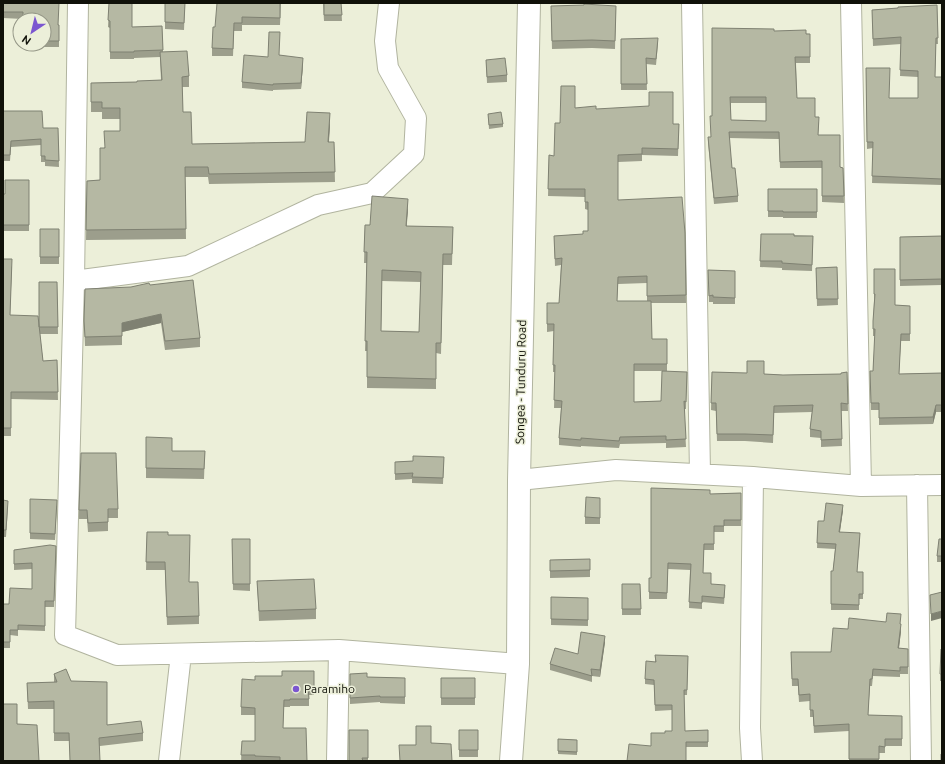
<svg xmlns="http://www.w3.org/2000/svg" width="945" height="764" viewBox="0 0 945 764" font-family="Ubuntu,sans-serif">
  <rect width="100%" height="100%" fill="#ecefd9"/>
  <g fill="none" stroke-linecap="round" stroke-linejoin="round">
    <defs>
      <path id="minor" d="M78,3L74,281L65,635L117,655L339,650L518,664
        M692,3L700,474
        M851,3L861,486
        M74,281L188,266L318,205L372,193L414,154L416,118L388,68L385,41L389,3
        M519,480L616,470L753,477L861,486L942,485
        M917,485L921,761
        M169,761L181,654
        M337,761L339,650
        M752,761L750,728L753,477"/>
      <path id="highway" d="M511,761L518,664L519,480L529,3"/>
    </defs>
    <use href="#minor" stroke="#b1b49f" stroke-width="22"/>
    <use href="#highway" stroke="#b1b49f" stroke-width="24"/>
    <use href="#minor" stroke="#fff" stroke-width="20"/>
    <use href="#highway" stroke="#fff" stroke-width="22"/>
  </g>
  <path fill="#9c9e8c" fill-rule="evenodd" d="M3,3L59,25V47H41V44H44V20H23V19L3,18Z
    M109,3L132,27L162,26L163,52L189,76V87H182L183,112L192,144L305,142L330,124L329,142H334L335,182L209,184L208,177H185L186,239L86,240L87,181L100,180L104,148L120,131V119H102V112H91V83L137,82L161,80L160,57L134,58V59H110V28L108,27Z
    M165,3H185L184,30L165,29Z
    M281,3L280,25H242V31H234L233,56H212V48L215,27Z
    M323,3H341L342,21H324Z
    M937,5L938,44H936L935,77H942V185L872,183L873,148L867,149L866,68L889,98H918V77L900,76L901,44L873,46L872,10Z
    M616,6L615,49L592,48L552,49L551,14Z
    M774,31L810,34V63H796L797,98L815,117L819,123L818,135L840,167L843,168L844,203L822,202V168H780L779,139L729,138L732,168L738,196V202L714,204L708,143V137H711L712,116ZM731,103H766V121L731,120Z
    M621,39L658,44L656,65L646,64L647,90H621Z
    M280,55L303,64L301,89L273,90V91L242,88V82L268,57Z
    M486,60L507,75V82L487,83Z
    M575,108L596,109L673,124H679L678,156L642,155V161L618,162V200L685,233L686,303H651L652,339H667V371H634V402L661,401L687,372L686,409H684L686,447L666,448V443L620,444L619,448L581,446V447L559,445V438L561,408H554L555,372H553V365L554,331L547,332V303H559L561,265L555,266L554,236L583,234L588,231V210L585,209V197L548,196L549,155L554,156L560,123ZM647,283V301H617L618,284Z
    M3,111L43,128H58L59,167L45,166V162H41V145L11,147L10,161H3Z
    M488,114L503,124V127L489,129Z
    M29,180V231H3V202L5,194Z
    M768,189H817V218H783V217H768Z
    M408,209L406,226L453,227L452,265H443L441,354L436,353V389L367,388V351H365L367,263H364L365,225H370ZM382,281L421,282L419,332L381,331Z
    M40,229H59V264H40Z
    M761,234L813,236L812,271L782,270V268L760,267Z
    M942,236V285L900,286V237Z
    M3,259L12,267L10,315L39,328L57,282L58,334H40L43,361L57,360L58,400L11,399V436H3Z
    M837,267L838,305L817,306L816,268Z
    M874,269L895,305L910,306V341H901L899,374L942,373V339V412H936L933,424L879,425V410H871L870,371H873L875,336H873V328L874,301Z
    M708,270L735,271V304H713V302H709Z
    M150,285L200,338V347L165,350L161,323L122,332V345L85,346L84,321L131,287Z
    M712,372L783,375L841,374L847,372L848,411H841L842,446L821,447V438L810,437V429L812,412L774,413L773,443L745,441H717L716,411L711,410Z
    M146,437L172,451H205L204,479L146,478Z
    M444,457L443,484L412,483V479L395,480V462L413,461Z
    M741,493V526H724V532H714V550H704L703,573L711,584L725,591L724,604L702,602V609L689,608L690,570L668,569L667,599H649V578H651L710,494Z
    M600,498V524H585V517Z
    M30,499L57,506L55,540L30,539Z
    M3,500L8,507L6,537H3Z
    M118,509V518H108V531L88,532L87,519H79V510Z
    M843,510L840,532L860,538L857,572H863V599H859V610H831V571H833L835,549L817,548L818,521H824Z
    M147,532L168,535L189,582L199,616V624L167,625L165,570H146Z
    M232,539H250V591L233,590Z
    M942,539V562H937V556Z
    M56,546L54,607H45V631L18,630V636L10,635V648H3V604H9L32,589V569L14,570V550Z
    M590,559V577L550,578V560Z
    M257,581L316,609V619L259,621Z
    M622,584H640L641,615H622Z
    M551,597L588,598V626L551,625Z
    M900,624L901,631L899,648L908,649V674H900V677L873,676L872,686H870L868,715L902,716V746H885V753H879V761H849V731L814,733L813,717H810V701L799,702L798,686H792L791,652H831L848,629Z
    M605,642L600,677L592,676V682L550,670V664L578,654Z
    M942,649V681H940V674Z
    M655,655L688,656L687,695H684L685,731L708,730V747H686L651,746L665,733L672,731V710L655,711L654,685L645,684V679L655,662Z
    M314,671V695H309V706H290V707H284L283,728L307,761H241L242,741H255V715H241V707L282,676Z
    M54,674L71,681L107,725L143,733V741L100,746L69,741H54V709H28L27,683L54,682Z
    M350,674L367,677L405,678V704L380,703V702L350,704Z
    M441,678H475V705H441Z
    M368,730V761H349Z
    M459,730H478V757H459Z
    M558,739L577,740V755L558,754Z"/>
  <path fill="#7f8172" d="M303,58V64L301,89V83Z
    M330,113V124L328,152V142Z
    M408,199V209L406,236V226Z
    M161,314V323L122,332V323Z
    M936,405V412L933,424V417Z
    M843,505V510L839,537V532Z
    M942,611V618L931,621V614Z
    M901,624V631L898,655V648Z
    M605,636V642L600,677V670Z"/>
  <path fill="#b5b8a3" stroke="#7f8172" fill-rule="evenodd" d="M3,3H59L58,25H59V41H44V20L23,19V12H3Z
    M109,3H132V27L162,26L163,50L134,51V52H110V21L108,20Z
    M165,3H185L184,23L165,22Z
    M217,3H280V18L242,17V23H234L233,49L212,48L213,27H215Z
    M324,3H341L342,15H324Z
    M584,4L616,6L615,41L592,40L552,41L551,6L584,5Z
    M937,5L938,38H936L935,77H942V179L872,176L873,142H867L866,68H890L889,98H918V71L900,70L901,37L873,39L872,10L898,8V7Z
    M712,28L774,29V31L806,30V34H810V57H795L797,98H815V117H819L818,135H840V167L843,168L844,196H822V161L780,162L779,132H729L732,168H735L738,196L714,198L708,137H711L710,116H712ZM730,97H766V121L731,120Z
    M269,32H280L279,55L303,58L301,83L273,84V85L242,82L244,55L268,57Z
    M658,38L656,59L646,58L647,84H621V39Z
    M187,51L189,76L182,77L183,112H191L192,144L305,142L307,112L330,113L328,142H334L335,172L209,174L208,167H185L186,229L86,230L87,181L100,180V148H105L104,131H120V108H102V102H91V83L137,82V81L162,80L160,52Z
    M505,58L507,75L487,77L486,60Z
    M561,86H575V108L596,106V109L649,106V92H673V124H679L678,149L642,148V154L618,155V200L682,197L685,233L686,295L647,296V276L618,277L617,301H651L652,339H667V364H634V402L661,401L662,371L687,372L686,402L684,401L686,439L666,440V436L620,437L619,441L581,438V440L559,438L562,401L554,400L555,365H553L554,324H547V303H559L562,258L555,259L554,236L583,234V231H588V202H585V189H548L549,155L554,156L555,123H560Z
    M3,111H42L43,128H58L59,161L45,160V156H41V139L11,141L10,155H3Z
    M501,112L503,124L489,125L488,114Z
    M5,180H29V225H3V194H5Z
    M768,189H817V212H783V211H768Z
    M372,196L408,199L406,226L453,227L452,254H443L441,343H436V379L367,377V341H365L367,252H364L365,225H370ZM382,270L421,272L419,332L381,331Z
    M40,229H59V257H40Z
    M761,234H794V236H813L812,265L782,263V261H760Z
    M942,236V279L900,280V237Z
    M3,259H12L10,315L38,316L43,361L57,360L58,392H11V428H3Z
    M837,267L838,299H817L816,268Z
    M874,269H895V305L910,306V334H901L899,374L942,373V339V405H936L933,417L879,418V403H871L870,371H873L875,329H873V321L875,294H874Z
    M708,270L735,271V298L713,297V295L709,296Z
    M193,280L200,338L165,341L161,314L122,323V336L85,337L84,321L85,289L131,287L149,283L150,285Z
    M39,282H57L58,327H39Z
    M747,361H764V374L783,375L841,374V373L847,372L848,404L841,403L842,439L821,440V431L810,429L813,405L774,406L773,435L745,434H717L716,403H711L712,372L747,373Z
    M146,437L172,438V451H205L204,469L146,468Z
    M81,453H116L118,509H108V522L88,523L87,510H79Z
    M413,456L444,457L443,478L412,477L413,473L395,474V462L413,461Z
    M651,488L710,490V494L741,493V520H724V526H714V544H704L703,573H711V584L725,585L724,598L702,596V603L689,602L691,564L668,563L667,593L649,592V578H651Z
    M586,497L600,498V518L585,517Z
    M30,499L57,500L55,534L30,533Z
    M3,500L8,501L6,530H3Z
    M826,503L843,505L839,532L860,533L857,572H863V594H859V605L831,604V571H833L836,544L817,543L818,521H824Z
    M147,532H168V535H190L189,582H198L199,616L167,617L165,562H146Z
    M232,539H250V584H233Z
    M939,539H942V556H937Z
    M50,545L56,546L54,601H45V626L18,625V630H10V642H3V604H9L10,588L32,589V563L14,564V550Z
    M590,559V570L550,571V560Z
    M314,579L316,609L259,611L257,581Z
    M622,584H640L641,609H622Z
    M942,592V611L931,614L930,595Z
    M551,597L588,598V620L551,619Z
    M887,613L901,614L900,624H901L898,648L908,649V667H900V671L873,669L872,679H870L868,715L902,716V739H885V747L879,746V759H849V724L814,726L813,710H810V694L799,695L798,679H792L791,652H831L833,628L848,629L849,618L886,622Z
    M581,632L605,636L600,670L591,669L592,676L550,664L555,648L578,654Z
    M941,649H942V690V674H940Z
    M655,655L688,656L687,690H684L685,731L708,730V742H686V761H627L629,744L651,746V733H665V731H672V705H655L654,680L645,679L646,661L656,662Z
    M66,669L71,681L107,682V725L141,721L143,733L99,738L100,761H70L69,733H54V701L28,702L27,683L57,682L54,674Z
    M282,671H314V687H308L309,699H290V700H284L283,728H306L307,761H280V757L255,756V755H241L242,741H255V708L241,707L242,679L255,680V676H282Z
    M367,673V677L405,678V697H380V696L350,698V674Z
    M441,678H475V698H441Z
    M3,704H17V724L37,725L39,761H3Z
    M416,726H431V743L451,744L452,761H400L399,745H416Z
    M349,730H368V758H362L363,761H349Z
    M459,730H478V750H459Z
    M558,739L577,740V752L558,751Z
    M941,754H942V761H941Z"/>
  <circle fill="#7b56d0" stroke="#ecefd9" stroke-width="1.5" cx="296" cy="689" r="4"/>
  <g text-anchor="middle" stroke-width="3" stroke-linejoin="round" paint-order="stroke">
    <g font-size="12" fill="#101109" stroke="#ecefd9">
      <text transform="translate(521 382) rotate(-89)" y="4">Songea - Tunduru Road</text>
    </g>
    <g font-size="12" fill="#101109" stroke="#ecefd9" text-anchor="start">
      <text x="304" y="693">Paramiho</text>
    </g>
  </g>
  <rect width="945" height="764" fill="none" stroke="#101109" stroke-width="8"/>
  <g transform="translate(32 32) rotate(215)"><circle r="19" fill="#ecefd9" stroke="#949686"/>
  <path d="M0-3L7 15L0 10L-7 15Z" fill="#7b56d0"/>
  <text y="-6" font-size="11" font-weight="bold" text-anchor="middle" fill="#101109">N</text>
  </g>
</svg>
